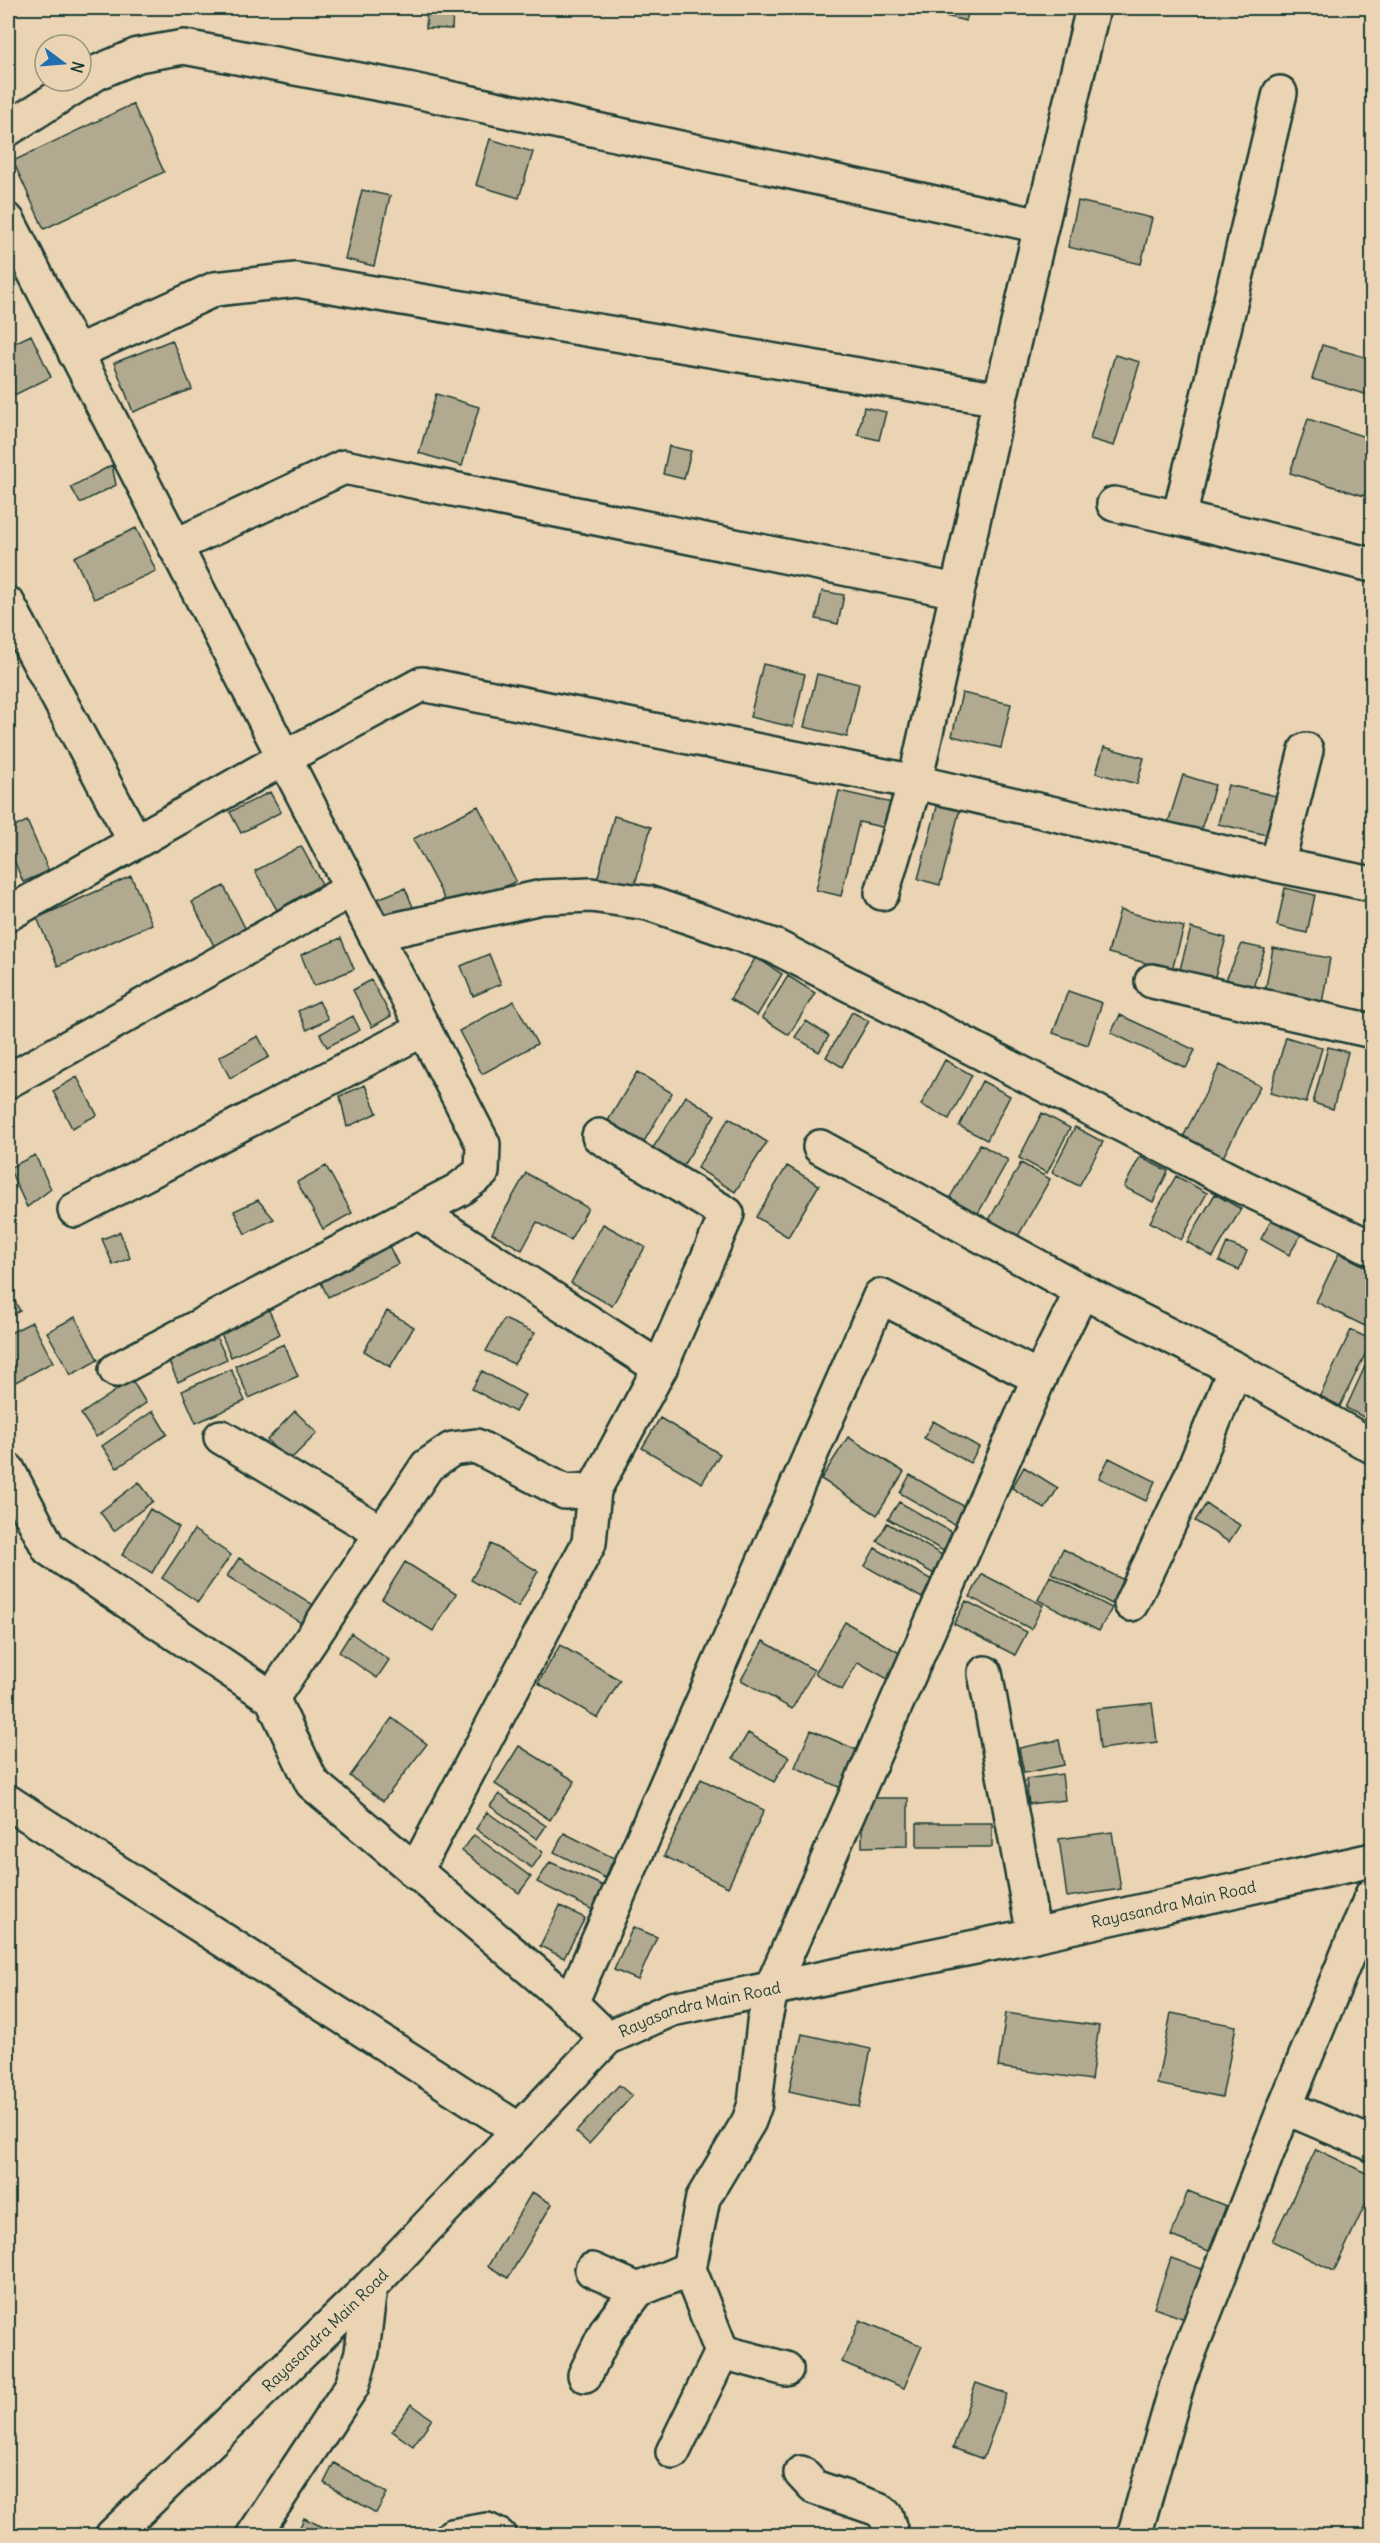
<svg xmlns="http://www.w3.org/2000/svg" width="1380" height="2543" viewBox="0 0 1380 2543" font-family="Delius,sans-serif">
  <rect width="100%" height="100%" fill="#ead4b3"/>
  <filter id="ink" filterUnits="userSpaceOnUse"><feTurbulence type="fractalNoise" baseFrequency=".0167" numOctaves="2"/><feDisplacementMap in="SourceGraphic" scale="12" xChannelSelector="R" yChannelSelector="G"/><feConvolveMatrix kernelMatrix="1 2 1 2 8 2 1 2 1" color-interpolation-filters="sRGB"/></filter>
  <g filter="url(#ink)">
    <path fill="#b2aa90" stroke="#1f3d34" stroke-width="1.5" d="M427,8H453L452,29L426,28Z
      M943,8H969L966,21L941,15Z
      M995,8H1021L1019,16L994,10Z
      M133,104L164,172L44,229L13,161Z
      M490,139L533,152L519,198L476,185Z
      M362,190L390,196L374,266L345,259Z
      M1078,201L1152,218L1141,264L1068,247Z
      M31,335L51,377L8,398V346Z
      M172,340L192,389L133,412L114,363Z
      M1322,345L1372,359V396L1312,379Z
      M1115,355L1140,362L1114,446L1090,439Z
      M436,394L479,407L462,466L419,453Z
      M864,407L886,412L879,440L858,435Z
      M1308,419L1372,439V469L1364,496L1290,473Z
      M669,446L691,451L684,479L663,474Z
      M112,465L116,485L80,503L71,487Z
      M136,528L156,571L94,599L74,557Z
      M822,591L844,595L838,624L816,619Z
      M763,664L805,674L793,727L750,717Z
      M817,674L859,684L847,737L804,727Z
      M962,693L1011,704L1001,748L952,736Z
      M1104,747L1144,758L1137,784L1096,773Z
      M1183,775L1215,785L1200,833L1168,823Z
      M1228,785L1285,798L1276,837L1218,824Z
      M839,791L897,804L891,829L859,822L841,896L816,890Z
      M270,792L281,812L241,833L230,812Z
      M938,803L960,809L940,885L918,879Z
      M478,806L516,881L452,913L413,839Z
      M614,816L651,827L632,895L595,888Z
      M27,821L49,871L23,882L8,846V830Z
      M301,846L322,884L277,910L255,871Z
      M131,876L152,924L58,966L37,918Z
      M224,886L246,930L214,946L192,902Z
      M405,888L416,914L386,926L375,900Z
      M1285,888L1315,895L1307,933L1277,926Z
      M1120,910L1184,927L1172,970L1108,953Z
      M1191,928L1226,938L1213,983L1179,973Z
      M341,938L354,969L314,986L301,955Z
      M1242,944L1265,949L1252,991L1225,982Z
      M1273,948L1330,958L1322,1003L1265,992Z
      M489,954L501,984L473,996L461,966Z
      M756,957L782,974L757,1016L730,999Z
      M788,976L815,993L789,1035L762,1018Z
      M371,980L391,1016L372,1027L353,990Z
      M1068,991L1102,1003L1088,1045L1053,1033Z
      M319,1001L328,1019L307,1030L298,1011Z
      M514,1001L537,1044L482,1074L459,1031Z
      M852,1012L869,1021L842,1067L826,1057Z
      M1120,1015L1195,1050L1186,1068L1111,1033Z
      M353,1016L360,1030L327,1047L320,1034Z
      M806,1021L829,1036L819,1052L795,1037Z
      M258,1036L269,1057L230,1078L219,1057Z
      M1286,1037L1322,1048L1306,1103L1270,1093Z
      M1328,1047L1348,1052L1333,1109L1313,1103Z
      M945,1060L972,1075L949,1119L921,1105Z
      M1220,1065L1260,1086L1222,1159L1182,1139Z
      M637,1072L672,1093L642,1145L606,1124Z
      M77,1077L97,1115L72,1128L53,1091Z
      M982,1081L1010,1096L987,1140L959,1126Z
      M365,1085L377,1113L347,1127L340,1096Z
      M686,1096L715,1115L679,1172L649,1154Z
      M1042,1113L1070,1128L1047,1173L1019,1158Z
      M729,1118L767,1142L735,1192L697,1168Z
      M1075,1127L1103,1142L1079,1186L1052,1172Z
      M980,1144L1008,1160L976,1217L948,1201Z
      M35,1155L51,1189L27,1207L9,1168Z
      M1140,1157L1168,1171L1153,1202L1124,1187Z
      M1021,1163L1050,1179L1018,1236L989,1220Z
      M326,1166L352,1213L323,1229L297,1182Z
      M787,1166L819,1185L788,1237L756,1217Z
      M526,1173L588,1208L570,1240L537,1222L522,1250L492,1233Z
      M1176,1176L1207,1193L1181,1240L1150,1222Z
      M1215,1194L1241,1209L1213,1257L1187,1242Z
      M258,1200L274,1219L245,1234L234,1211Z
      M1272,1219L1301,1235L1289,1255L1261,1239Z
      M603,1224L645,1247L612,1306L571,1283Z
      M120,1232L130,1258L113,1265L102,1239Z
      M384,1236L398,1264L328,1297L315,1270Z
      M1227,1243L1247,1251L1239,1270L1219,1261Z
      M1339,1253L1372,1270L1371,1329L1316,1302Z
      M8,1287L20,1311L8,1317Z
      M265,1302L280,1334L231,1357L217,1324Z
      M387,1311L414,1327L390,1367L364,1351Z
      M75,1317L98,1360L71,1375L47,1332Z
      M504,1319L535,1333L514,1364L486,1351Z
      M32,1322L53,1362L8,1386V1334Z
      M212,1328L227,1359L178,1382L164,1350Z
      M1351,1330L1372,1340L1340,1406L1320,1396Z
      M284,1344L298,1376L249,1398L235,1366Z
      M1372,1351V1403L1365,1418L1346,1408Z
      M231,1369L245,1401L196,1423L182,1391Z
      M482,1371L525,1395L515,1412L472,1389Z
      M132,1380L146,1403L96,1437L81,1414Z
      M153,1411L167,1434L117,1468L102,1446Z
      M295,1411L317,1433L288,1462L267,1440Z
      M660,1418L720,1454L702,1483L642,1448Z
      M933,1421L979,1447L970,1463L924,1438Z
      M848,1437L904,1472L877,1515L821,1479Z
      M1109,1458L1155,1481L1146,1501L1099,1478Z
      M1024,1467L1058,1488L1045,1509L1012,1488Z
      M910,1475L967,1508L957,1526L900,1493Z
      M139,1482L153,1501L114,1531L100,1512Z
      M899,1502L955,1534L945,1552L888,1519Z
      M1206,1504L1240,1525L1229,1542L1195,1521Z
      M150,1509L179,1527L152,1573L122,1555Z
      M887,1523L944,1556L934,1574L877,1541Z
      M194,1530L231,1555L198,1602L162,1578Z
      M491,1544L538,1571L518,1607L471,1580Z
      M875,1548L932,1580L922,1598L865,1566Z
      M1063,1549L1124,1580L1112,1604L1051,1573Z
      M239,1558L323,1611L312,1630L227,1576Z
      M405,1562L456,1594L433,1631L382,1599Z
      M982,1574L1043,1605L1031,1629L970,1597Z
      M1050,1576L1112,1608L1099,1631L1038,1600Z
      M966,1601L1027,1632L1015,1655L954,1624Z
      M845,1622L905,1656L891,1681L858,1662L842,1690L815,1674Z
      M351,1633L389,1660L377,1678L339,1652Z
      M763,1641L814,1670L792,1709L741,1680Z
      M560,1645L620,1680L598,1718L538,1683Z
      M1152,1703L1157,1742L1100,1749L1096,1709Z
      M392,1718L427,1744L383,1801L350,1776Z
      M811,1730L859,1751L843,1789L795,1767Z
      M748,1733L789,1757L774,1782L733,1758Z
      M1059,1740L1064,1765L1024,1773L1019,1748Z
      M519,1746L575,1781L550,1820L495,1784Z
      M1062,1774L1065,1800L1029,1804L1026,1779Z
      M701,1779L764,1810L728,1887L664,1856Z
      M499,1794L546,1826L537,1839L490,1806Z
      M862,1798H908V1846L862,1847Z
      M487,1812L543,1852L532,1868L476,1829Z
      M917,1823H992V1847H917Z
      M1112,1832L1121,1889L1067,1897L1059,1839Z
      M564,1833L614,1858L605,1878L554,1852Z
      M474,1835L531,1877L519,1893L462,1851Z
      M550,1862L608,1888L599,1913L537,1882Z
      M560,1906L585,1918L564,1958L540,1946Z
      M633,1927L657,1937L638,1980L614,1970Z
      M1006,2013L1099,2026L1091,2080L998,2067Z
      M1171,2013L1236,2026L1222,2097L1157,2084Z
      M802,2034L871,2049L859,2107L789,2091Z
      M619,2085L632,2096L589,2144L576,2132Z
      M1316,2149L1372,2176V2190L1334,2271L1272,2241Z
      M1188,2191L1226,2206L1209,2251L1171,2236Z
      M532,2192L552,2204L508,2278L488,2266Z
      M1171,2258L1205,2270L1188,2320L1154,2308Z
      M860,2320L922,2346L904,2388L842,2362Z
      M976,2383L1007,2394L983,2459L953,2448Z
      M411,2404L432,2419L413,2446L392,2431Z
      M334,2463L387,2493L376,2513L324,2483Z
      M304,2518L341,2536H296Z"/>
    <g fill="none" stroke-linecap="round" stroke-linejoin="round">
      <defs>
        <g id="minor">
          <path d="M1280,93L1179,518L1372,565"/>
          <path d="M8,129L98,72L138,55L184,47L407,89L1041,226"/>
          <path d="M8,221L483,1144L482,1172L458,1190L116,1370"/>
          <path d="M75,353L215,289L296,280L1000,399"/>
          <path d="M1114,504L1179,518"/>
          <path d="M175,546L344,467L957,591"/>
          <path d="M8,604L135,841"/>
          <path d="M1277,865L1306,750"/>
          <path d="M882,893L915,782L1000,399L1093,8"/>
          <path d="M8,914L284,758L422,684L915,782L1277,865L1372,884"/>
          <path d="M375,934L542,897L591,895L648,903L774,946L1245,1188L1372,1248"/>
          <path d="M1152,981L1372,1031"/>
          <path d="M8,1081L352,889"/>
          <path d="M820,1147L1082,1291L1235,1369L1372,1446"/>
          <path d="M75,1210L424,1029"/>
          <path d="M418,1212L660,1368"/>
          <path d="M221,1437L382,1533"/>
          <path d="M8,1470L49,1549L272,1698L312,1783L571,2003L607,2038"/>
          <path d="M1131,1604L1190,1479L1235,1369"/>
          <path d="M985,1673L1034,1935"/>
          <path d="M272,1698L427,1466L452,1449L476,1446L565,1492L594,1490L660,1368L727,1214L599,1136"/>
          <path d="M8,1802L519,2130"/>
          <path d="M415,1872L589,1543L594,1490"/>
          <path d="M571,2003L880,1296L1039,1378"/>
          <path d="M1285,2107L1372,2144"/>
          <path d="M592,2270L638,2290"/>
          <path d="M722,2352L786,2369"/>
          <path d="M585,2375L607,2330L638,2290L689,2269"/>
          <path d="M673,2452L722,2352L689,2269L703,2198L749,2121L755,2104L764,2023L772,1987L1039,1378L1082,1291"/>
          <path d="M801,2473L814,2487L878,2509L886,2516L892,2536"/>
          <path id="s1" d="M112,2536L370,2287L607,2038L672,2009L1034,1935L1372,1860"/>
          <path d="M253,2536L352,2386L362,2352L370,2287"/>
          <path d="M452,2536L487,2530L499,2536"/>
          <path d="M1134,2536L1179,2378L1285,2107L1372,1895"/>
        </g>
      </defs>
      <use href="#minor" stroke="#1f3d34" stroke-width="38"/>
      <use href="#minor" stroke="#ead4b3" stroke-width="33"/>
    </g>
  </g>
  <g text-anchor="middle" stroke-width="6" stroke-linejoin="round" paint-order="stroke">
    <g font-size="16" fill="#1f3d34" stroke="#ead4b3">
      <text dy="6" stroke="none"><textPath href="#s1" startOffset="1286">Rayasandra Main Road</textPath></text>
      <text dy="6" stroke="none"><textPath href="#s1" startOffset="800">Rayasandra Main Road</textPath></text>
      <text dy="6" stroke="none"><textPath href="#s1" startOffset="296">Rayasandra Main Road</textPath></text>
    </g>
  </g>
  <rect width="1380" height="2543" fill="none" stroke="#ead4b3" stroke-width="30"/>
  <rect x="15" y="15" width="1350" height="2513" fill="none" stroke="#1f3d34" stroke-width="2" filter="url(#ink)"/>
  <g transform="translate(63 63) rotate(106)"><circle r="28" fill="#ead4b3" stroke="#999880" stroke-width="1.5"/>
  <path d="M0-4.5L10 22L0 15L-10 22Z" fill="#1f6fb2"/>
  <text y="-9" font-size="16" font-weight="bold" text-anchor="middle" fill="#1f3d34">N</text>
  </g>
</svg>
